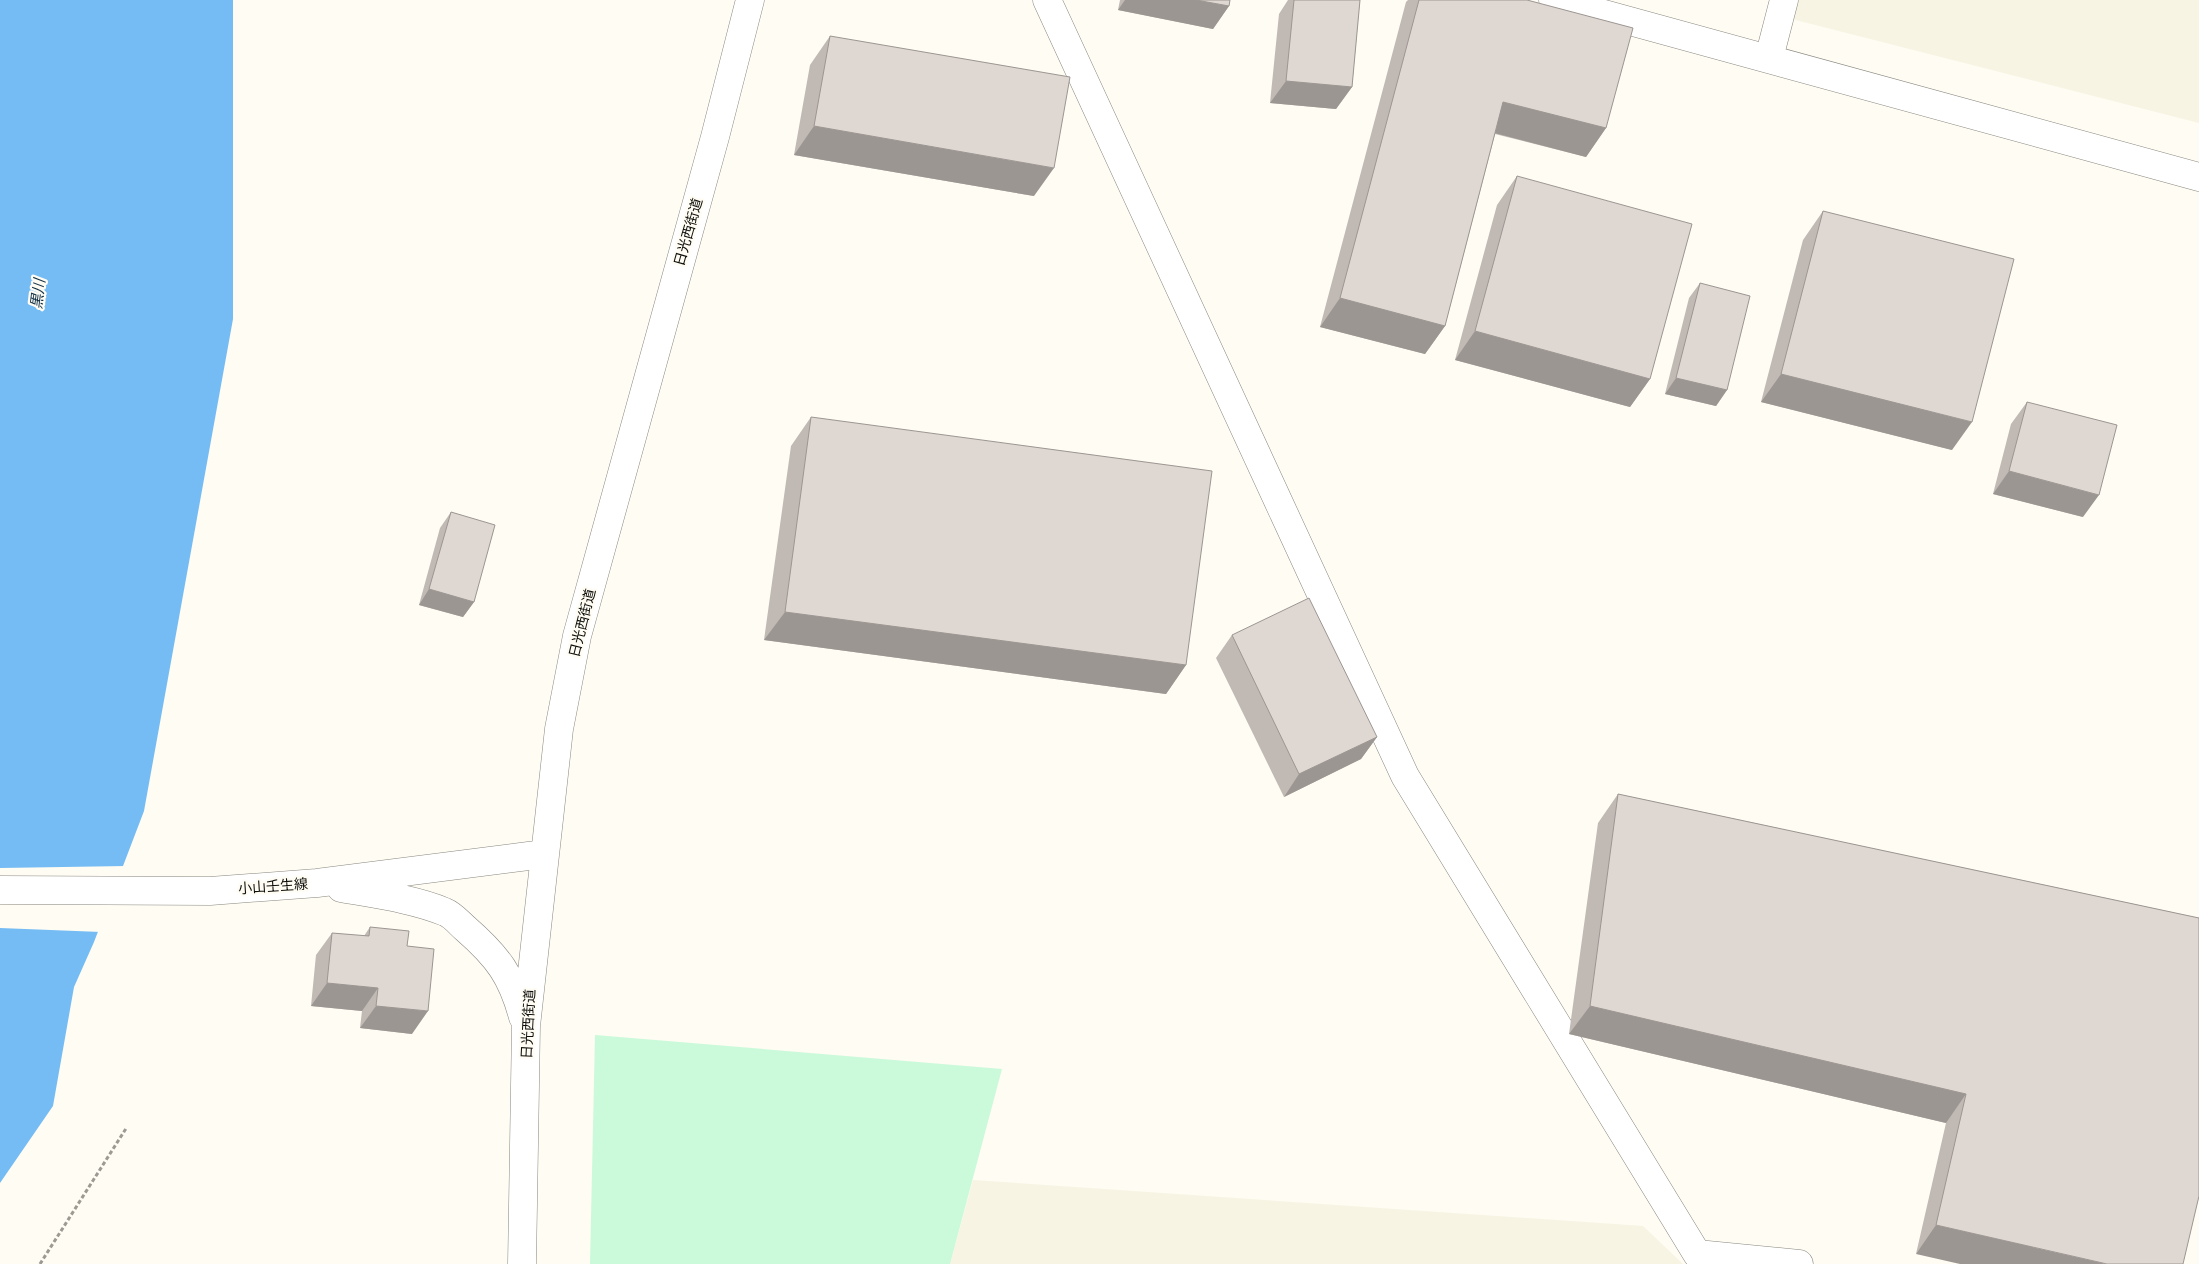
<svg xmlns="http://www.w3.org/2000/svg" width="2199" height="1264" viewBox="0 0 2199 1264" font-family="Ubuntu,'Noto Sans JP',sans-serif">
  <rect width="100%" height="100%" fill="#fefcf3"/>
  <path fill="#f7f4e3" d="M1785,0H2199V123L1780,16Z
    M973,1180L1643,1226L1683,1264H950Z"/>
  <path fill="#cafada" d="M595,1035L1002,1069L950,1264H590Z"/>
  <path fill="#75bcf4" d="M0,0H233V319L144,811L94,942L74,987L53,1106L0,1183Z"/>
  <path fill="#fefcf3" d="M126,866L101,932L0,928V868Z"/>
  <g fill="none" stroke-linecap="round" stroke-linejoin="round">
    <defs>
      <path id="street" d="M1047,0L1405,776L1697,1254L1799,1264
        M1769,58L1784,0"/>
      <path id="secondary" d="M1553,0L2199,177"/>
      <path id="primary" d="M341,888C374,894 414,899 445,912C453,915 460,924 466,929C498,957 512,976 523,1017
        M0,890L210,891L317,883L544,854
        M522,1264L526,1026L559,729L577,636L715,137L750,0"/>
    </defs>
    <use href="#street" stroke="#89877f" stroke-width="29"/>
    <use href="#secondary" stroke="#89877f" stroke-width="29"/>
    <use href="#primary" stroke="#89877f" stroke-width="29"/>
    <path stroke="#9b9a93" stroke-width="3" stroke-dasharray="4 2.5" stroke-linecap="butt" d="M40,1264L127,1127"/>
    <use href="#street" stroke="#fff" stroke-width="28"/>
    <use href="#secondary" stroke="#fff" stroke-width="28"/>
    <use href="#primary" stroke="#fff" stroke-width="28"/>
  </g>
  <path fill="#c0b9b4" d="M1120,0H1230L1229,6L1213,29L1118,10Z
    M1288,0H1360L1352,87L1336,109L1270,103L1279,14Z
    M1408,0H1527L1606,128L1586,157L1495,134L1445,326L1425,354L1320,327L1406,2Z
    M830,36L1034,196L794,155L810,65Z
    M1517,176L1650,379L1630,407L1455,360L1497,205Z
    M1823,211L1952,450L1761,402L1803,240Z
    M1700,283L1727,390L1716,406L1665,394L1689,298Z
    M2027,402L2083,517L1993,494L2011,424Z
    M811,417L1186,665L1166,694L764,640L791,446Z
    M451,512L474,602L463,617L419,605L440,528Z
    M1232,635L1377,737L1361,759L1284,797L1216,658Z
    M1618,794L2199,918L1916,1254L1946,1123L1569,1034L1598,823Z
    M370,927L407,946L412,1034L360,1028L362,1011L311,1006L316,955L332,933L364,936Z"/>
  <path fill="#9c9692" d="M1125,0H1196L1229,6L1213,29L1118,10Z
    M1286,81L1352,87L1336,109L1270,103Z
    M1503,102L1606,128L1586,157L1483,130Z
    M814,126L1054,168L1034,196L794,155Z
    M1340,298L1445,326L1425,354L1320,327Z
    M1475,331L1650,379L1630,407L1455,360Z
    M1781,374L1972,422L1952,450L1761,402Z
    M1676,378L1727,390L1716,406L1665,394Z
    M2009,471L2099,495L2083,517L1993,494Z
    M429,589L474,602L463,617L419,605Z
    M785,612L1186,665L1166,694L764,640Z
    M1377,737L1361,759L1284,797L1299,774Z
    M327,983L378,988L362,1011L311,1006Z
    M376,1006L428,1011L412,1034L360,1028Z
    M1590,1006L1966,1094L1946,1123L1569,1034Z
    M1936,1225L2107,1264H1960L1916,1254Z"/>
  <path fill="#dfd7d1" stroke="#9c9692" d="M1196,0H1230L1229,6Z
    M1294,0H1360L1352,87L1286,81Z
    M1419,0H1527L1633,28L1606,128L1503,102L1445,326L1340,298Z
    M830,36L1070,77L1054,168L814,126Z
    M1517,176L1692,224L1650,379L1475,331Z
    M1823,211L2014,259L1972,422L1781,374Z
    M1700,283L1750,296L1727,390L1676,378Z
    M2027,402L2117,425L2099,495L2009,471Z
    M811,417L1212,471L1186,665L785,612Z
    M451,512L495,525L474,602L429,589Z
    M1309,598L1377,737L1299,774L1232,635Z
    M1618,794L2199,918V1196L2183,1264H2107L1936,1225L1966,1094L1590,1006Z
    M370,927L409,931L407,946L434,949L428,1011L376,1006L378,988L327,983L332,933L369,936Z"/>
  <g text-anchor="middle" stroke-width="4.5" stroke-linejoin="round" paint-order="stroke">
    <g font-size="14" fill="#0d0d0a" stroke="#fefcf3">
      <text transform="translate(688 232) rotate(-74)" y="5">日光西街道</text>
      <text transform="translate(582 623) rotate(-76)" y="5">日光西街道</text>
      <text transform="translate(273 886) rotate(-4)" y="5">小山壬生線</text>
      <text transform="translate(528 1024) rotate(-87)" y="5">日光西街道</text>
    </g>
    <g font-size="15" font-style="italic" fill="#0f2e45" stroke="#fefcf3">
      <text transform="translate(38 294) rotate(-83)" y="5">黒川</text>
    </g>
  </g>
</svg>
